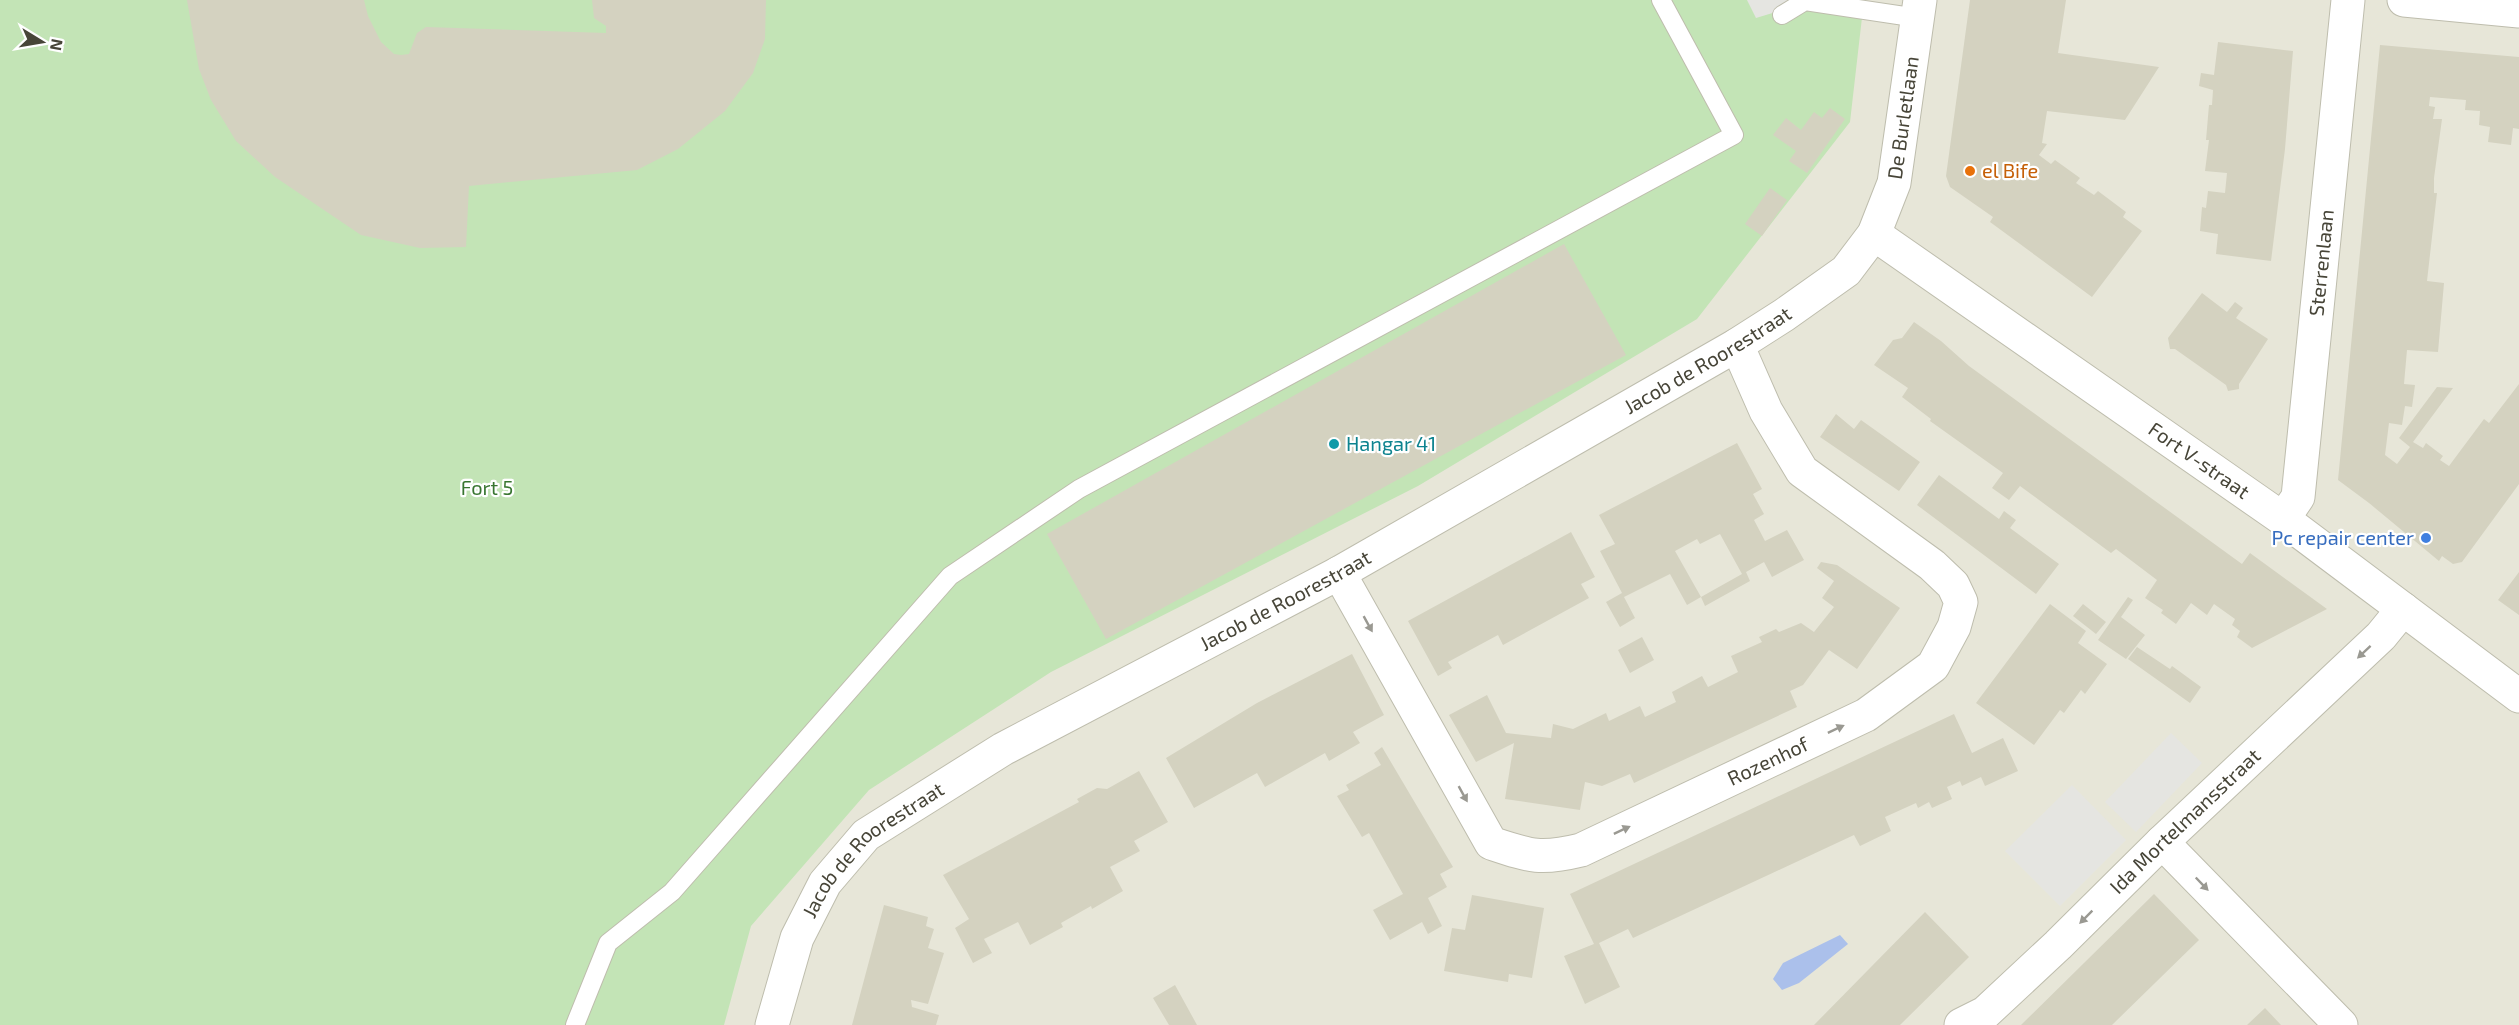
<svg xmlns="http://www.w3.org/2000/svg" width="2519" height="1025" viewBox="0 0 2519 1025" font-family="'Exo 2',sans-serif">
  <rect width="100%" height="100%" fill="#f3f3ea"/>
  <path fill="#e7e6d8" d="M0,0H2519V1025H0Z"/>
  <path fill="#c3e4b6" d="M0,0H1864L1850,122L1697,319L1418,486L1051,672L869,790L751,926L724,1025H0Z"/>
  <path fill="#e5e5e1" d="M1747,0H1815L1756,18Z
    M2171,733L2202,763L2136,832L2105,802Z
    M2072,785L2126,840L2060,906L2005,851Z"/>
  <path fill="#abc0eb" d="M1840,935L1848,944L1799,983L1782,990L1773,979L1783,963Z"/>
  <path fill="#d4d2c0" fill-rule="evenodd" d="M187,0H364L368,16L381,42L394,54L401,55L409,54L417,33L426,27L606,33V26L594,18L592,0H766L765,39L753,73L725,111L678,149L637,170L469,186L466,247L420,248L361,235L275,177L236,141L211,100L199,69Z
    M1970,0H2066L2058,53L2159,67L2125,120L2047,111L2042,143L2047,144L2039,155L2051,164L2055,160L2080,178L2076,183L2094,195L2098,191L2126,212L2123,217L2142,231L2092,297L1990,222L1993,217L1950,187L1946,176Z
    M2218,42L2293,51L2285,149L2271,261L2216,254L2218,234L2200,231L2202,207L2206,208L2208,191L2225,193L2227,173L2205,171L2209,140H2206L2209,105H2212L2213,90L2199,86L2201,73L2214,75Z
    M2380,45L2519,57V129L2513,128L2511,145L2488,142L2490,127L2479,125L2480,111L2465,110L2466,100L2430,97L2429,106L2435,107L2433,119H2442L2434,178V193H2437L2427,281L2444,283L2438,352L2407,350L2404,384L2415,385L2412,407L2405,406L2402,425L2389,423L2385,455L2397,464L2410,447L2399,438L2437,387L2453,388L2413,442L2423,448L2426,443L2443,456L2440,460L2449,466L2484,419L2489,423L2519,384V484L2462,562L2453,564L2442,556L2439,561L2369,503L2338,480Z
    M1830,108L1845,119L1807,173L1789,161L1796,151L1773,135L1786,118L1801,130L1814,112L1822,118Z
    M1770,188L1787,200L1762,236L1745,224Z
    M1564,244L1626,355L1106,639L1047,534Z
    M2202,293L2227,312L2235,302L2243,308L2236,318L2268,339L2239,384V389L2228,391L2226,385L2175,349H2170L2168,338Z
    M1914,322L1941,341L1969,366L2242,564L2250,553L2327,609L2252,648L2237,637L2240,631L2232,625L2235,619L2214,604L2207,615L2191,603L2176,624L2161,613L2163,610L2145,598L2157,580L2116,549L2111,553L2020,486L2009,500L1992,488L2003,473L1930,421L1931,419L1902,397L1908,388L1874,365L1893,340L1902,338Z
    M1836,414L1854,429L1861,420L1920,462L1899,491L1820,437Z
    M1737,443L1762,489L1753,494L1764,514L1754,520L1765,541L1787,530L1804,560L1772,577L1764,562L1746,572L1750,581L1705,606L1701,597L1687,605L1670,574L1624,597L1635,618L1620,627L1606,602L1622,593L1600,551L1615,544L1599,515ZM1720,534L1742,574L1701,597L1675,551L1697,539L1700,544Z
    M1939,475L1999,519L2004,511L2016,520L2010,528L2059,564L2036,594L1917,505Z
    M1571,532L1595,577L1581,584L1589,598L1503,645L1498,635L1448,662L1452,668L1438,676L1408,621Z
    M1821,562L1837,565L1900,608L1857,669L1829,650L1803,685L1790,691L1797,707L1634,783L1630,774L1602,786L1585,782L1580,810L1505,799L1514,743L1476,762L1449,715L1487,695L1506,733L1551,738L1553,724L1573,729L1606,713L1609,721L1640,706L1645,717L1676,702L1672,692L1702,676L1708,687L1738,672L1731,656L1762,642L1759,637L1776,629L1779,632L1801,623L1814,632L1834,607L1822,598L1834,581L1817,568Z
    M2519,572V615L2498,600Z
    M2128,597L2133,600L2121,617L2145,635L2126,659L2098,640Z
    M2050,604L2086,631L2078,643L2107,664L2085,694L2081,690L2064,713L2060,710L2034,745L1976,703Z
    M2083,604L2106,622L2096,634L2073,616Z
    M1642,637L1654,660L1630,673L1618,650Z
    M2137,647L2170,669L2172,666L2201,687L2190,703L2128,659Z
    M1352,654L1384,715L1353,732L1360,743L1329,761L1325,753L1265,787L1257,773L1194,808L1166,758L1257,703Z
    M1954,714L1972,753L2003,738L2018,771L1985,786L1981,777L1962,786L1960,781L1947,787L1952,799L1932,808L1929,802L1918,808L1916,803L1885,817L1891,831L1860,846L1854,835L1633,938L1628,929L1599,943L1620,987L1585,1004L1564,956L1594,944L1570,894Z
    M1382,747L1453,867L1440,874L1447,887L1428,898L1442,926L1428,934L1422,922L1390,940L1373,910L1403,894L1369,833L1362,837L1337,796L1349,790L1346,785L1381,765L1374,753Z
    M1139,771L1168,822L1134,841L1140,851L1110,867L1123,891L1092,909L1091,906L1061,923L1063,927L1030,945L1018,922L984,939L992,953L973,963L955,928L969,919L943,875L1079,802L1077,799L1097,788L1107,789Z
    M2154,894L2199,940L2112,1025H2021Z
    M1472,895L1544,908L1532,978L1509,974L1508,982L1444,971L1452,928L1465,930Z
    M884,905L928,917L926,926L934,929L928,948L944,953L928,1004L911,1000L912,1007L939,1015L936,1025H852Z
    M1925,912L1969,957L1900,1025H1814Z
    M1175,985L1197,1025H1169L1153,998Z
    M2265,1008L2281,1025H2247Z"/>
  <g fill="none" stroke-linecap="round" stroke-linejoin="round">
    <defs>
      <path id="lane" d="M1782,15L1805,1L1918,18
        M575,1025L608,943L672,892L950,576L1079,489L1734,135L1661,0"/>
      <g id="street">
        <path d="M2404,0L2519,11"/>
        <path id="s1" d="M1874,234L2283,519L2519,696"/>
        <path id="s2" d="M2283,519L2298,497L2348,0"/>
        <path id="s3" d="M1339,573L1491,843C1530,856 1540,860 1581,850L1866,715L1933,666L1954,627L1961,602L1953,585L1932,565L1802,471L1766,411L1737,345"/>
        <path d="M2162,842L2341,1025"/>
        <path id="s4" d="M772,1025L797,938L825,883L866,835L1003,749L1339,573L1737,345L1784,315L1846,271L1874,234L1894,183L1920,0"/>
        <path id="s5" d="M1961,1025L1985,1013L2058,945L2162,842L2381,636L2403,609"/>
      </g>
    </defs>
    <use href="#lane" stroke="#bebdad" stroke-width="20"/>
    <use href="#street" stroke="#bebdad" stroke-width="35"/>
    <use href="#lane" stroke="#fff" stroke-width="18"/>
    <use href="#street" stroke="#fff" stroke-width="33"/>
  </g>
  <defs><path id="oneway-solid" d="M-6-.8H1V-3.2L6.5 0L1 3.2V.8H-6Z" transform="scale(1.5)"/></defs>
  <g fill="#9a9992">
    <use href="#oneway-solid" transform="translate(1368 624) rotate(61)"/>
    <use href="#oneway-solid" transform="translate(2364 652) rotate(137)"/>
    <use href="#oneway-solid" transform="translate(1836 729) rotate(-25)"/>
    <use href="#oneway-solid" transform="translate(1463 794) rotate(61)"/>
    <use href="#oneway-solid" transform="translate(1622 830) rotate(-25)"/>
    <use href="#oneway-solid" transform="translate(2202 884) rotate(46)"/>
    <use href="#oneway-solid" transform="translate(2086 917) rotate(135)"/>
  </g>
  <circle fill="#e8710a" stroke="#fff" stroke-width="2" cx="1970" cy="171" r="6"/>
  <circle fill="#0f9aa8" stroke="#fff" stroke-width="2" cx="1334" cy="444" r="6"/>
  <circle fill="#3f7fe0" stroke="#fff" stroke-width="2" cx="2426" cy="538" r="6"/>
  <g text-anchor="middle" stroke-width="4.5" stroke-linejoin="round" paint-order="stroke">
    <g font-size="20" fill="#474538" stroke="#fff">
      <text dy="7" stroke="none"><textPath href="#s4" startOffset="1514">De Burletlaan</textPath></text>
      <text dy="7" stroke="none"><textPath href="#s2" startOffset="262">Sterrenlaan</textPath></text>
      <text dy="7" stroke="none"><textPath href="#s4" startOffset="1182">Jacob de Roorestraat</textPath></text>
      <text dy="7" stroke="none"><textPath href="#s1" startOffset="396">Fort V-straat</textPath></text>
      <text dy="7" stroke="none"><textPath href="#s4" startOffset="696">Jacob de Roorestraat</textPath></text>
      <text dy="7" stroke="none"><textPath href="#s3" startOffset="609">Rozenhof</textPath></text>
      <text dy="7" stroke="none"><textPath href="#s5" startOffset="304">Ida Mortelmansstraat</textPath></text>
      <text dy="7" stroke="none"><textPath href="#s4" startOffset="210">Jacob de Roorestraat</textPath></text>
    </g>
    <g font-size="20" fill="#c56008" stroke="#fff" text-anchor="start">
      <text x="1982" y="178">el Bife</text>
    </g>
    <g font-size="20" fill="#0d838f" stroke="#fff" text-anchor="start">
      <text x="1346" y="451">Hangar 41</text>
    </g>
    <g font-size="20" fill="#387530" stroke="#fff">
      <text x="487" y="495">Fort 5</text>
    </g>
    <g font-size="20" fill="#366cbe" stroke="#fff" text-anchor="end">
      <text x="2414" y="545">Pc repair center</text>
    </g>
  </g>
  <g transform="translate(42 42) rotate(101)" stroke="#ffffff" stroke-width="4.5" paint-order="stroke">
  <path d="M0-4.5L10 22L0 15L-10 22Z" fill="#474538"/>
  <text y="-9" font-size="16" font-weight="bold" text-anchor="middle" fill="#474538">N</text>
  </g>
</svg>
